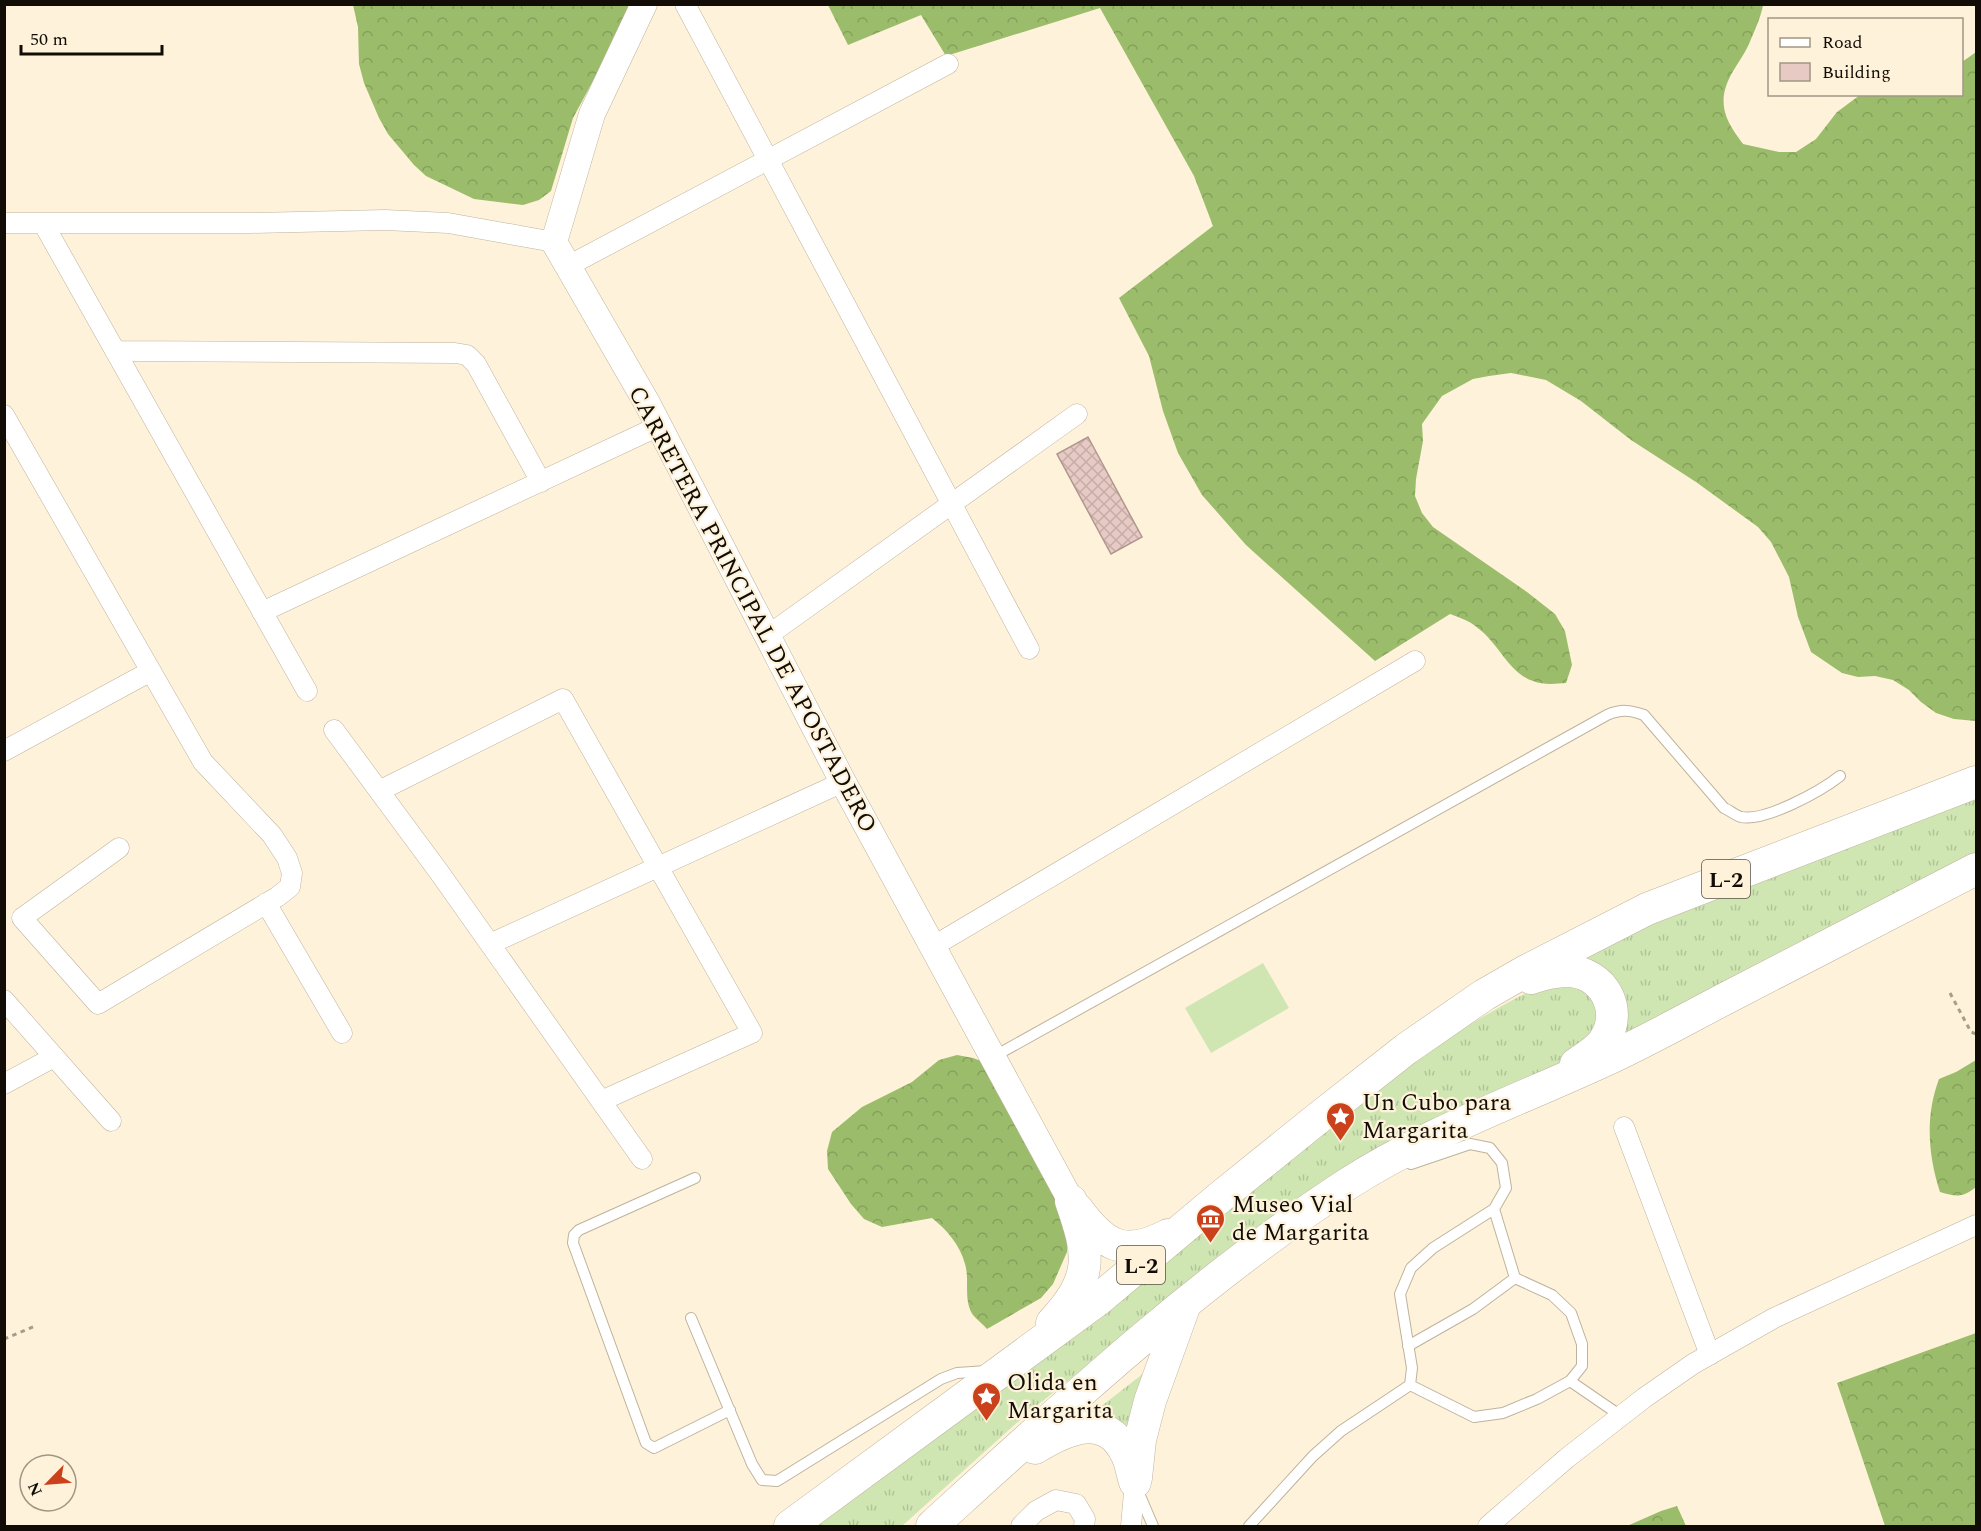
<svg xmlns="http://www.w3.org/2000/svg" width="1981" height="1531" viewBox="0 0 1981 1531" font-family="Spectral,serif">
  <defs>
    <pattern id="grass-tufts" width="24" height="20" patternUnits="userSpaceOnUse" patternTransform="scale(1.5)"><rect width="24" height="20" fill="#cfe6b3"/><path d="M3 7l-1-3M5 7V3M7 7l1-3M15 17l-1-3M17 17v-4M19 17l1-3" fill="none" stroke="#b1c498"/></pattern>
    <pattern id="forest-crowns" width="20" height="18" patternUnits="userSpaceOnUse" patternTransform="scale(1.5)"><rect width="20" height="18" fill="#9bbd6b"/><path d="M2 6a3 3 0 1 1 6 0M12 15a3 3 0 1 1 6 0" fill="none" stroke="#84a15b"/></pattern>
    <pattern id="building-cross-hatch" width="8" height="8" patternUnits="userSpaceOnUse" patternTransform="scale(1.5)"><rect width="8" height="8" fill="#e8cac4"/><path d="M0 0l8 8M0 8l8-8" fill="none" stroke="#c6aca7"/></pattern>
  </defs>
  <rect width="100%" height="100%" fill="#fff2da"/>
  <path fill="url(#grass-tufts)" d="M1976,793V857L1625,1041L1575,955Z
    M1544,984L1588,985L1604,1028L1563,1061L1487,1096L1154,1312L1029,1412L902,1526H818C958,1421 1094,1312 1231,1203C1331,1125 1429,1039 1544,984Z
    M1149,1369L1136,1433L1090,1415Z"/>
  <path fill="url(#forest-crowns)" d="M353,5H634L573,118L551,191L539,200L523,205L474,199L426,176L414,165L388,134L379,118L364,83L359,64L358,27Z
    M828,5H1763C1761,17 1754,32 1749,44C1739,66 1718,84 1725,112C1728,124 1736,134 1743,144L1779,152H1796L1816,139L1837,112L1860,95L1962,94V62L1976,52V721L1954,719L1936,713L1921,702L1909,690L1893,680L1875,676L1858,677L1842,673L1811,652L1798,617L1789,577L1771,542L1758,527L1696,482L1631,440L1581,401L1546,380L1511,373L1489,376L1473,379L1442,396L1422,424L1423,441L1416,479L1415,496L1422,513L1433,527L1527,592L1555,614L1565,631L1572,665L1566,683C1555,684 1543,685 1533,681C1509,673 1498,643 1479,629C1470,621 1461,618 1450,614L1375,661L1246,545L1202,495L1178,453L1163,411L1149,356L1119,298L1213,226L1194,176L1100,8L946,56L921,15L848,45Z
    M957,1055L973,1058L989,1064L1060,1204L1067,1235V1252L1053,1284L1041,1298L987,1329C983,1324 977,1320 973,1315C963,1300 970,1280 965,1264C960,1245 947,1230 932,1218L882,1227L864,1219L851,1204L828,1169L827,1151L832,1132L862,1107L912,1082L939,1060Z
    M1976,1060V1187C1962,1198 1957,1197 1940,1192C1928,1155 1925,1116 1939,1079L1956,1072Z
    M1976,1333V1526H1885L1837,1383Z
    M1677,1506L1686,1526H1627L1661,1511Z"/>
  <path fill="#cfe6b3" d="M1263,963L1289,1008L1211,1053L1185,1008Z"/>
  <path fill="url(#building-cross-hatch)" stroke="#b1968f" stroke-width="1.5" d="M1088,437L1142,537L1111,554L1057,454Z"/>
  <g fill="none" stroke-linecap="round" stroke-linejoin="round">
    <defs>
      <path id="service" d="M993,1057L1607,715C1621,709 1630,710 1644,715L1724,808C1729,810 1735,815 1741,817C1765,822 1821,791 1840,776
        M695,1178L579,1230L574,1235L573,1243L646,1443L654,1448L730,1410
        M691,1318L752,1464L762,1480L777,1481L941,1379L957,1373L987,1371
        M1408,1346L1473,1309L1515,1278
        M1570,1381L1621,1416
        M1410,1385L1412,1368L1400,1294L1411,1268L1433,1248L1494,1209L1506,1188L1502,1163L1490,1148L1470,1144L1411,1164
        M1138,1491L1153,1526
        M1249,1526L1313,1456L1341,1431L1410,1385L1474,1417L1503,1413L1537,1399L1570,1381L1582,1366V1344L1571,1313L1552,1295L1515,1278L1494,1209"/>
      <path id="minor" d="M685,4L1029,649
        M4,223H250L385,220L448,223L554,242
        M43,223L307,691
        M568,266L948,64
        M115,351L455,353L467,355L476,364L541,482
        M4,415L203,762L272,835L287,858L292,873L290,887L277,897L98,1004L22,918L119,848
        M262,612L659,426
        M767,636L1077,414
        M334,730L439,872L642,1159
        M4,751L151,671
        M379,791L563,699L752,1033L601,1101
        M266,903L342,1033
        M490,944L843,782
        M932,947L1415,661
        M4,1000L111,1121
        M4,1084L54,1057
        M1624,1127L1710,1355
        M1021,1526L1036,1511L1056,1500L1076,1504L1085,1519L1084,1526
        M1131,1526L1135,1482
        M1488,1526L1567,1458L1644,1398L1693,1364L1774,1318L1976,1225"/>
      <path id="tertiary" d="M644,4L592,114L554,242L647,403L843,782L1071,1201"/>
      <path id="primary" d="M1531,978C1543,974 1555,971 1567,971C1604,972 1624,1010 1604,1041C1598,1050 1585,1058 1576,1064
        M1077,1209C1104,1246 1124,1258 1168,1235
        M1052,1323C1094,1277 1090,1256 1071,1201
        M1035,1448C1066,1429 1106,1410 1127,1455C1131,1463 1132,1473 1135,1482
        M1136,1478L1140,1440L1150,1401L1184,1307
        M790,1526L1099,1299L1219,1198L1317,1119L1406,1049L1484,995L1524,972L1647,909L1976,782
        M932,1526C1064,1406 1196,1283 1346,1185C1428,1132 1522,1099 1610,1058C1653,1038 1695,1014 1738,992C1817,951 1897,910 1976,869"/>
    </defs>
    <use href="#service" stroke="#beb39c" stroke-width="12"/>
    <use href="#minor" stroke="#beb39c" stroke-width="21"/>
    <use href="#tertiary" stroke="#beb39c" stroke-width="27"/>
    <use href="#primary" stroke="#beb39c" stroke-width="33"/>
    <path stroke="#a79d8c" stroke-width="3" stroke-dasharray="4.5 4.5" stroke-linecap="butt" d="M1950,993L1971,1032L1976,1034
      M4,1339L35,1326"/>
    <use href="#service" stroke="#fff" stroke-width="10"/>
    <use href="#minor" stroke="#fff" stroke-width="20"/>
    <use href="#tertiary" stroke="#fff" stroke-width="26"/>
    <use href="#primary" stroke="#fff" stroke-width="32"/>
  </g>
  <defs>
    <symbol id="sight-pin" viewBox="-11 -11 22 30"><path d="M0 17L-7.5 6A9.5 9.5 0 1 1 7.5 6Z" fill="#ca411b" stroke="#fff2da"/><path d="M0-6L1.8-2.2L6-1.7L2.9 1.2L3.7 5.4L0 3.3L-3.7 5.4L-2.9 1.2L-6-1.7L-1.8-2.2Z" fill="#fff"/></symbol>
    <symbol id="museum-pin" viewBox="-11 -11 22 30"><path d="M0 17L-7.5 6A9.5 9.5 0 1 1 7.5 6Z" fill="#ca411b" stroke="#fff2da"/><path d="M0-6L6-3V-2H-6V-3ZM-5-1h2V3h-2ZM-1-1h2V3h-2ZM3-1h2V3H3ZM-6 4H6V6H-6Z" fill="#fff"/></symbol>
  </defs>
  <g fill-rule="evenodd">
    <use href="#sight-pin" x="1324" y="1100" width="33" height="45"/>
    <use href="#museum-pin" x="1194" y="1202" width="33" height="45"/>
    <use href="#sight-pin" x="970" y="1380" width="33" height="45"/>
  </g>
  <g text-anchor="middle" stroke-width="4.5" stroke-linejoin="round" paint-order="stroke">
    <g fill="#fff2da" stroke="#585246" stroke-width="1.5">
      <rect x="1702" y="860" width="48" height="38" rx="4.5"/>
      <rect x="1117" y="1246" width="48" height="38" rx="4.5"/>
    </g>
    <g font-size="22" font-weight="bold" fill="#110d06">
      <text x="1726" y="887">L-2</text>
      <text x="1141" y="1273">L-2</text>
    </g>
    <g font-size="24" fill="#110d06" stroke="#fff2da">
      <text transform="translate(753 609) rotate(62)" y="8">CARRETERA PRINCIPAL DE APOSTADERO</text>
    </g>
    <g font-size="24" fill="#110d06" stroke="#fff2da" text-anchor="start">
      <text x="1362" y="1110">Un Cubo para<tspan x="1362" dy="28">Margarita</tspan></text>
      <text x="1232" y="1212">Museo Vial<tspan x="1232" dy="28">de Margarita</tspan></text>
      <text x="1007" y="1390">Olida en<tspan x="1007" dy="28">Margarita</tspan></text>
    </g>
  </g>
  <rect width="1981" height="1531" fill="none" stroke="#110d06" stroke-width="12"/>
  <rect x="1768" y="18" width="195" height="78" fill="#fff2da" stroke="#a09685" stroke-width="1.5"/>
  <rect x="1780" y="38" width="30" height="9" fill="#ffffff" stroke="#a09685" stroke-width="1.5"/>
  <text x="1822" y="48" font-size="18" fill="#110d06">Road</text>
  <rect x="1780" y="63" width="30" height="18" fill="#e8cac4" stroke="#a09685" stroke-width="1.5"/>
  <text x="1822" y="78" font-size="18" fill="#110d06">Building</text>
  <g transform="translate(48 1483) rotate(245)"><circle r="28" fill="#fff2da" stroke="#a09685" stroke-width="1.5"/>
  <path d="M0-4.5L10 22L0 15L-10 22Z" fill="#ca411b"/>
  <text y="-9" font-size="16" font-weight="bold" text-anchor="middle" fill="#110d06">N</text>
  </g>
  <path d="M21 45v9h141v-9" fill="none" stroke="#110d06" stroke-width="3"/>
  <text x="30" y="45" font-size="18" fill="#110d06" stroke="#fff2da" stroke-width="4.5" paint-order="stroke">50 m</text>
</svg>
